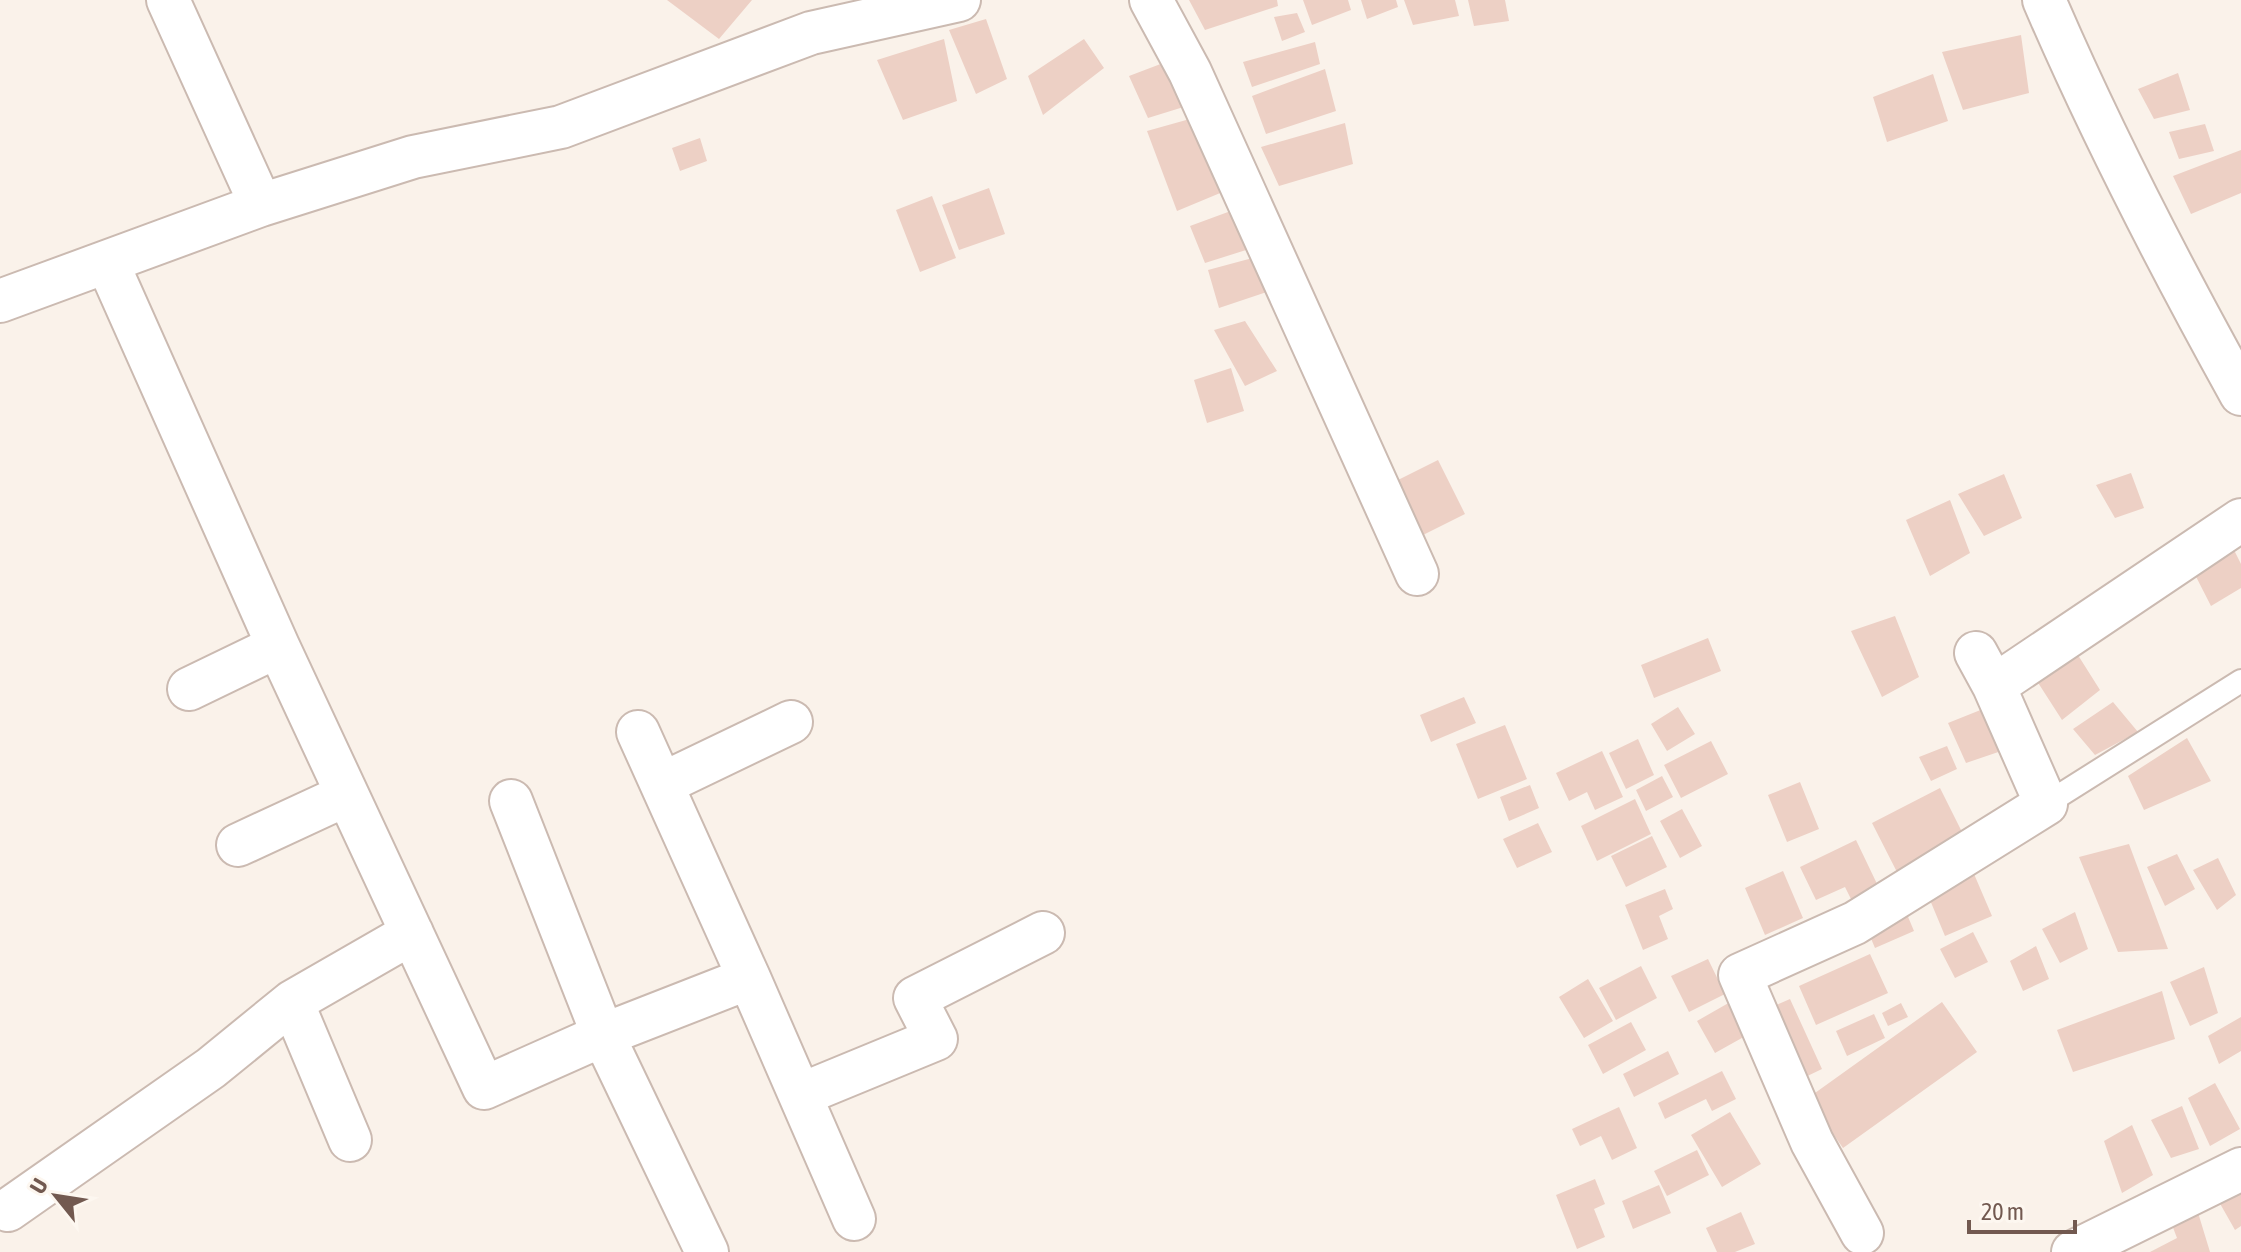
<svg xmlns="http://www.w3.org/2000/svg" width="2241" height="1252" viewBox="0 0 2241 1252" font-family="'Asap Condensed',sans-serif">
  <rect width="100%" height="100%" fill="#faf2ea"/>
  <path fill="#edd0c5" d="M667,0H752L719,39Z
    M1189,0H1277L1278,6L1205,30Z
    M1303,0H1348L1351,10L1312,25Z
    M1361,0H1396L1398,7L1367,19Z
    M1404,0H1455L1459,16L1413,25Z
    M1468,0H1505L1509,21L1474,26Z
    M1297,13L1305,32L1282,41L1274,17Z
    M986,19L1007,79L976,94L949,30Z
    M2021,35L2029,93L1963,110L1942,52Z
    M944,39L957,101L903,120L877,60Z
    M1084,39L1104,68L1043,115L1028,76Z
    M1315,42L1320,64L1252,87L1243,62Z
    M1179,57L1190,105L1148,118L1129,76Z
    M1325,69L1336,111L1266,134L1252,96Z
    M2178,73L2190,110L2154,119L2138,89Z
    M1933,74L1948,121L1887,142L1873,97Z
    M1204,115L1237,186L1177,211L1147,131Z
    M1345,123L1353,164L1279,186L1261,147Z
    M2205,124L2214,151L2179,159L2169,132Z
    M700,138L707,161L680,171L672,148Z
    M2241,150V193L2191,214L2173,176Z
    M989,188L1005,234L959,250L942,205Z
    M932,196L956,258L920,272L896,210Z
    M1247,205L1265,244L1205,263L1190,226Z
    M1271,253L1279,288L1219,308L1208,270Z
    M1245,321L1277,371L1245,386L1214,330Z
    M1231,368L1244,411L1207,423L1194,380Z
    M1438,460L1465,514L1415,539L1388,485Z
    M2131,473L2144,508L2115,518L2096,485Z
    M2004,474L2022,518L1984,536L1958,494Z
    M1950,500L1970,553L1930,576L1906,520Z
    M2228,538L2241,564V588L2211,606L2187,559Z
    M1895,616L1919,677L1882,697L1851,631Z
    M1708,638L1721,671L1654,698L1641,665Z
    M2076,652L2100,690L2062,720L2035,678Z
    M1464,697L1476,723L1431,742L1420,715Z
    M2113,702L2138,732L2095,755L2073,729Z
    M1998,703L2016,746L1966,763L1948,723Z
    M1678,707L1695,734L1667,751L1651,724Z
    M1505,725L1527,779L1478,799L1456,744Z
    M2187,738L2211,781L2144,810L2128,776Z
    M1638,739L1654,775L1626,789L1609,753Z
    M1711,741L1728,774L1681,798L1664,765Z
    M1947,746L1957,769L1931,781L1919,757Z
    M1602,751L1623,797L1595,810L1587,792L1569,801L1556,773Z
    M1662,776L1673,797L1646,811L1636,790Z
    M1800,782L1819,829L1787,842L1768,795Z
    M1530,785L1539,808L1509,821L1500,797Z
    M1940,788L1967,842L1899,876L1872,823Z
    M1635,799L1651,834L1597,861L1581,826Z
    M1682,809L1702,846L1680,858L1660,821Z
    M1538,823L1552,852L1517,868L1503,839Z
    M1652,836L1667,867L1626,887L1611,856Z
    M1856,840L1879,888L1852,901L1845,887L1816,900L1800,867Z
    M2129,844L2168,949L2118,952L2079,857Z
    M2177,854L2195,889L2165,906L2147,867Z
    M2218,858L2236,895L2217,910L2193,870Z
    M1971,867L1992,916L1945,936L1925,888Z
    M1783,871L1803,918L1765,935L1745,888Z
    M1665,889L1673,909L1659,916L1668,939L1643,950L1625,905Z
    M1906,912L1914,931L1875,948L1867,929Z
    M2075,912L2088,949L2060,963L2042,929Z
    M1973,932L1988,962L1955,978L1940,949Z
    M2036,946L2049,979L2023,991L2010,961Z
    M1870,954L1888,993L1816,1025L1799,986Z
    M1708,959L1725,994L1689,1012L1671,976Z
    M1641,966L1657,998L1616,1020L1599,988Z
    M2204,967L2218,1013L2190,1026L2170,982Z
    M1588,979L1613,1021L1584,1038L1559,997Z
    M2162,991L2175,1039L2073,1072L2057,1030Z
    M1790,999L1822,1069L1797,1081L1765,1010Z
    M1732,1001L1749,1034L1715,1053L1697,1021Z
    M1942,1002L1977,1052L1843,1148L1808,1098Z
    M1901,1003L1908,1017L1888,1026L1882,1013Z
    M1874,1014L1885,1038L1847,1056L1836,1031Z
    M2241,1017V1051L2219,1064L2208,1036Z
    M1631,1022L1646,1050L1603,1074L1588,1045Z
    M1668,1051L1679,1074L1634,1097L1623,1074Z
    M1722,1071L1736,1099L1712,1111L1706,1099L1665,1119L1658,1103Z
    M2215,1083L2240,1129L2210,1146L2188,1098Z
    M2182,1106L2199,1149L2171,1158L2151,1120Z
    M1619,1107L1637,1148L1612,1160L1601,1136L1580,1146L1572,1129Z
    M1730,1112L1761,1164L1722,1187L1691,1135Z
    M2132,1125L2153,1175L2122,1193L2104,1141Z
    M1697,1150L1709,1175L1667,1196L1654,1171Z
    M1595,1179L1605,1204L1594,1209L1605,1237L1577,1249L1556,1195Z
    M2241,1181V1226L2235,1230L2214,1193Z
    M1659,1185L1671,1213L1633,1229L1622,1201Z
    M2196,1206L2210,1252H2150L2177,1238L2169,1217Z
    M1741,1212L1755,1244L1735,1252H1717L1706,1228Z"/>
  <g fill="none" stroke-linecap="round" stroke-linejoin="round">
    <defs>
      <path id="lane" d="M2046,804L2241,681"/>
      <path id="street" d="M168,0L261,205
        M1151,0L1190,72L1417,574
        M2044,0C2102,135 2170,266 2241,394
        M107,262L278,646L484,1088L603,1035L749,978L638,732
        M0,301L261,205L413,157L561,127L811,33L959,0
        M1994,686L2241,520
        M189,689L278,646
        M662,784L791,722
        M511,801L603,1035L707,1252
        M238,845L346,795
        M749,978L854,1219
        M292,1002L350,1140
        M800,1095L936,1039L915,998L1043,933
        M8,1210L211,1068L292,1002L412,933
        M1862,1233L1812,1142L1740,975L1855,923L2046,804L1994,686L1976,653
        M2073,1252L2241,1169"/>
    </defs>
    <use href="#lane" stroke="#cbbab1" stroke-width="26"/>
    <use href="#street" stroke="#cbbab1" stroke-width="46"/>
    <use href="#lane" stroke="#fff" stroke-width="22"/>
    <use href="#street" stroke="#fff" stroke-width="42"/>
  </g>
  <g transform="translate(56 1196) rotate(300)" stroke="#fdf7f0" stroke-width="6" paint-order="stroke">
  <path d="M0-6L14 30L0 20L-14 30Z" fill="#725950"/>
  <text y="-12" font-size="22" font-weight="bold" text-anchor="middle" fill="#725950">U</text>
  </g>
  <path d="M1969 1220v12h106v-12" fill="none" stroke="#725950" stroke-width="4"/>
  <text x="1981" y="1220" font-size="24" fill="#725950" stroke="#fdf7f0" stroke-width="6" paint-order="stroke">20 m</text>
</svg>
